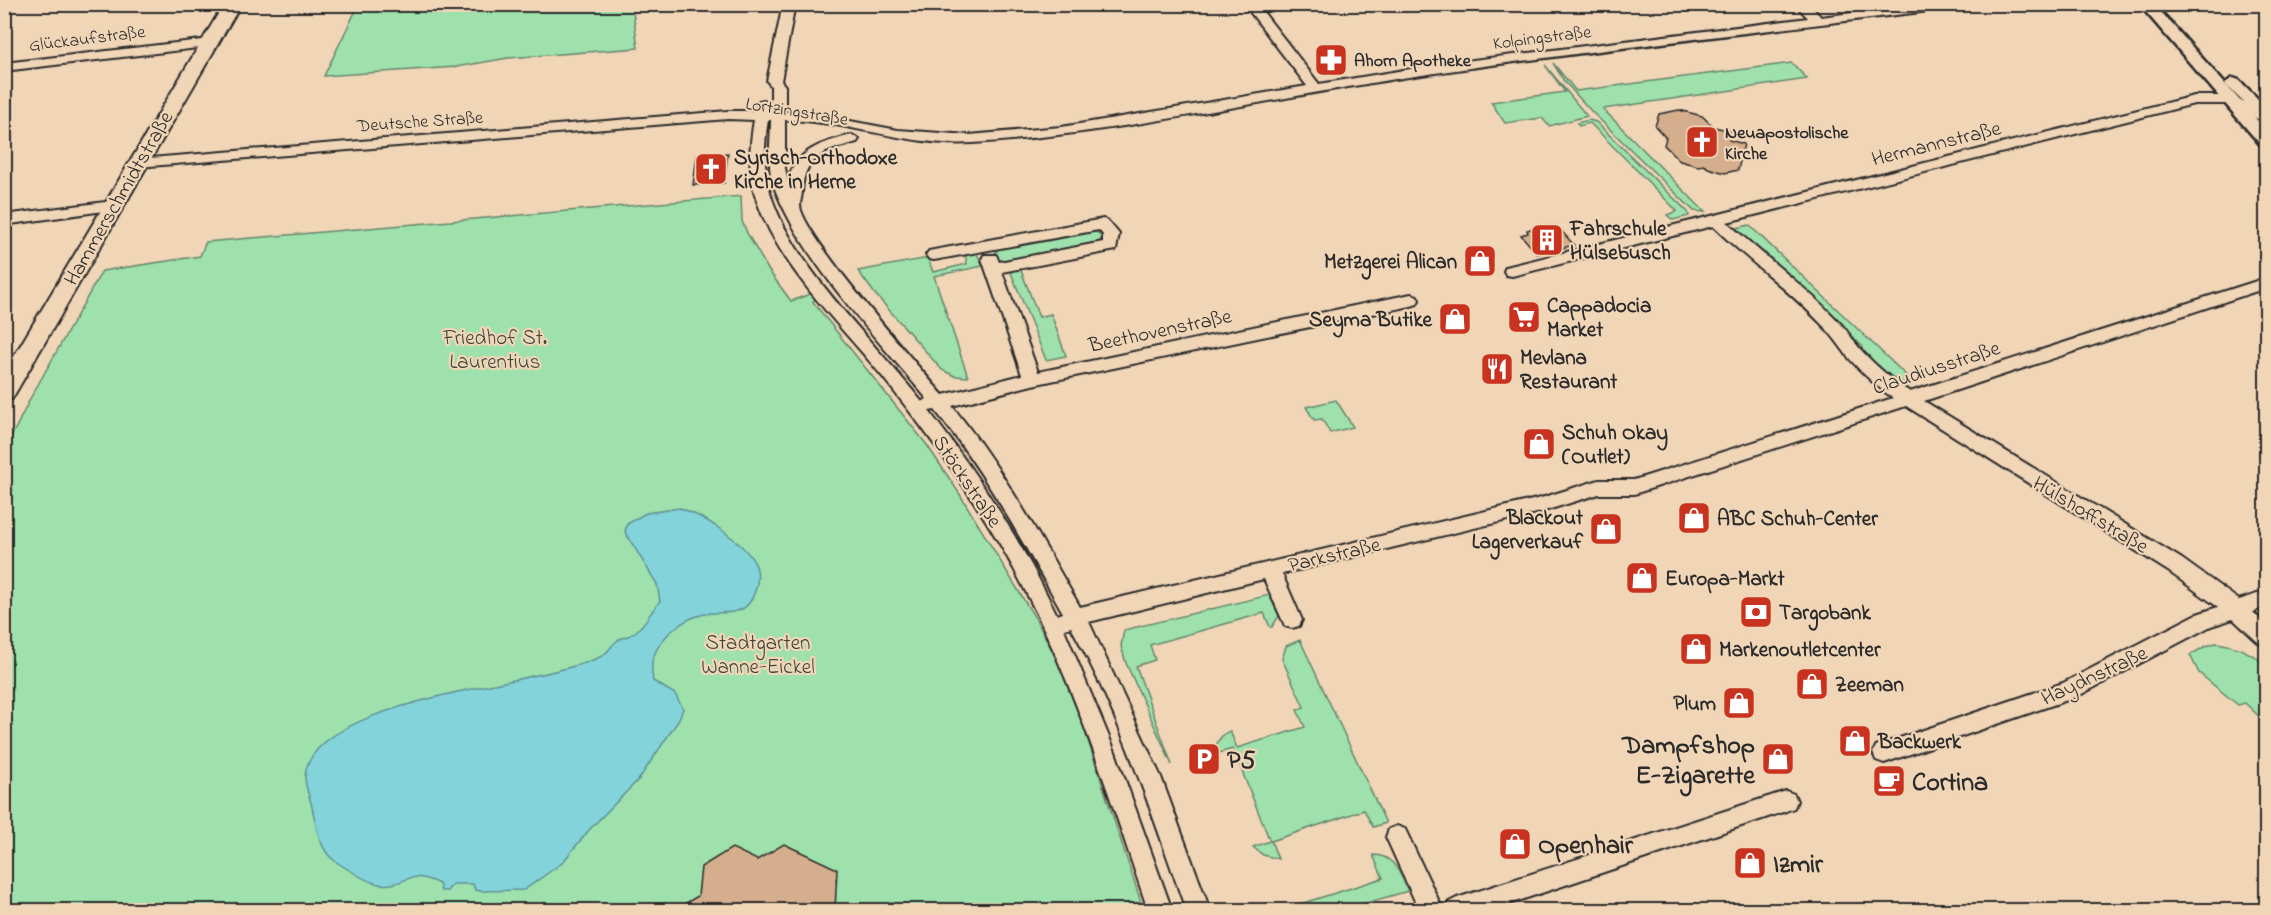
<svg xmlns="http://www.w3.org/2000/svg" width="2271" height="915" viewBox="0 0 2271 915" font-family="'Indie Flower',sans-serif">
  <rect width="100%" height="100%" fill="#f0d5b7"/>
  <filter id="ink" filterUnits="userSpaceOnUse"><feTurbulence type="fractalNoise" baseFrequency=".0167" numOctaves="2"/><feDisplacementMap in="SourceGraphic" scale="12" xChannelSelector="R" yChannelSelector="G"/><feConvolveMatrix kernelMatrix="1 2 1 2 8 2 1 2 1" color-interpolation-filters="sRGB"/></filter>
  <g filter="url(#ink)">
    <path fill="#9ee1ac" stroke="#64866c" stroke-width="1.5" d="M359,4L632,5L638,48L508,58L456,67L324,76Z
      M1553,63L1576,91L1792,63L1807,79L1603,109L1705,212L1694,211L1591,111L1564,81Z
      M1545,65L1587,116L1549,126L1542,118L1505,123L1491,102L1565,92Z
      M1589,120L1596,122L1688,212L1689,216L1673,220L1667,215L1677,211L1590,123L1579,126L1577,123Z
      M741,196L742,221L748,235L769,271L791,301L813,293L816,297L813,302L927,445L959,493L1035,618L1062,669L1076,704L1141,902L1138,910H5L4,452L31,397L102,271L200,256L206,242Z
      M1749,225L1911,380L1896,384L1861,352L1862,346L1765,253L1756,251L1733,229Z
      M1094,230L1102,237L1098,244L1001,263L997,260L995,253L1000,247Z
      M976,252L983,266L934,276L968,377L955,376L942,370L875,294L858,271L928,258L933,272L967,264L965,254Z
      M1020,268L1039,317L1051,314L1066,356L1046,360L1010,270Z
      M1336,400L1353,427L1330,433L1322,419L1314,420L1306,407Z
      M1269,595L1279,616L1272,627H1270L1264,613L1150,645L1155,660L1136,666L1172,765L1126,663L1121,646L1124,630Z
      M1300,640L1386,823L1373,827L1364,810L1271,841L1278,859L1263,855L1253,847L1270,841L1233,749L1215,754C1215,744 1220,735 1230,731L1237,748L1305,727L1297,710L1304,707L1282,659L1286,646Z
      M2216,643C2236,645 2252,653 2266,665V723L2245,703L2238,705L2199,673L2190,655L2206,646Z
      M1373,855C1395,855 1400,874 1408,891L1342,910H1281L1383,878Z"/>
    <path fill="#82d4da" stroke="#5f9094" stroke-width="1.5" d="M680,508C703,516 742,540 754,562C759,570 758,580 756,588C754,595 750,604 744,608C734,614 723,612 712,613C687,615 661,634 653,658C651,664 652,674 653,681L675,694L683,709L678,721L639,779L589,830L562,863L524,890L481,891L475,890L473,884H453L447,891H441L439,884C405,867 407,888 379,884C369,883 344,867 335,861C318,850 316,822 311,803C309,796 305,785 305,777C309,697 547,685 602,656C608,653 612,644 618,640C623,637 630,636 634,633C644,626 652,610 660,601L657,584L625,532L627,524L646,513Z"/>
    <path fill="#d4ae8d" stroke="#2b2b2b" stroke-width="1.5" d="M1679,110L1702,116L1714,127L1732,131L1729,140L1744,144L1738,170L1725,173L1708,168L1704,165L1698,166L1680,161L1664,145L1666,138L1655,126L1659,114Z
      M728,153L724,183L693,185L697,156Z
      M1546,225L1549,228L1557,226L1574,245L1537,254L1521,235L1528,233L1527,230Z
      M784,844L837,869L835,910H674L698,896L701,867L732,848L757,860Z"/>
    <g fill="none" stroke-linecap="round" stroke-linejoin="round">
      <defs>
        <path id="minor" d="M783,4H795L781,81L785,86V112H802L898,130L969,135L1061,127L1307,86L1244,4H1257L1319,84L1441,64L1808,18L1795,4H1809L1821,17L1920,4H1960L1954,8C1783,29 1612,48 1442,72C1286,94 1131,133 973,143C909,147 848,121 785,120V168L788,183C793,150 824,142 852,135L859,139L857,142C825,151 804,155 802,192C802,196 800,201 800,205C800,232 919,367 943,395L1022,375L982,259L984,255H996L999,262L1103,242V235L1099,230L934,260L929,259L926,255L929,251L934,250L1103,219L1108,221L1119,234L1116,250L1002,272L1038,372L1411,294L1417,296L1419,300L1417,304L1411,306L1032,385L952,406C1002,467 1041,539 1080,607L1541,498L1599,480H1634L1893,398C1877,387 1861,372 1848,357C1842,349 1836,340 1829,332C1793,293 1750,262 1713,226L1512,276L1506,275L1504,271L1506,267L2194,96H2231L2266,114V123L2228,104H2194L1727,222C1764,257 1806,286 1841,324C1848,332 1854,342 1861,350C1876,366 1892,380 1910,392L2266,278V288L1924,401L2182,559L2239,600L2266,591V607L2253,612L2266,625V645L2259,643L2233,619L2211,626L2076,697L1884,763L1876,760L1873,753L1876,746L2063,683L2197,614L2218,607L2168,571L1906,406L1634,494H1599L1541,512L1282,574L1302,620L1299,626L1292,628L1285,626L1264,579L1089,622L1161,777L1210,910H1186C1152,815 1121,716 1071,627L1064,629L1114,749L1172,910H1148C1112,804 1078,694 1027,594C988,516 937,445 882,376C838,322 773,261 754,191C748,168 750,143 754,120L728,119L138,167L131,163L138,159L728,111H756L759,101L764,100L771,104L769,111H771V86L767,81ZM768,120H771C771,139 767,165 773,184C803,263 874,334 927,399L922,402C875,342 791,265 770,192C763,168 764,144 768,120ZM935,410C985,472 1024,544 1063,613L1057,615C1022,542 978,475 929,411Z
          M210,39L215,40L216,43L215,46L4,71V63Z
          M113,201L120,206L118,209L4,225V215Z
          M1786,791L1794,794L1797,801L1794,808L1786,811L1491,910H1445L1449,902L1457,898Z
          M1397,826L1405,829L1443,910H1419L1386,837L1389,829Z"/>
        <path id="tertiary" d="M2139,4H2154L2266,130V145L2260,144Z
          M2233,78L2239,80L2266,107V121L2260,119L2227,86L2225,83Z"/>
        <path id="secondary" d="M224,4H241L12,399L4,401V373Z"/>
      </defs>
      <use href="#minor" stroke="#2b2b2b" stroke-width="4"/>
      <use href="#tertiary" stroke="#2b2b2b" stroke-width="5"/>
      <use href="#secondary" stroke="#2b2b2b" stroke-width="4"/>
      <use href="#minor" fill="#f0d5b7" fill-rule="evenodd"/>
      <use href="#tertiary" fill="#f0d5b7" fill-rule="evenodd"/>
      <use href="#secondary" fill="#f0d5b7" fill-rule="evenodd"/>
    </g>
  </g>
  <defs>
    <symbol id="pharmacy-square" viewBox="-11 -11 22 22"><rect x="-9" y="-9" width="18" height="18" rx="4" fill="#c8321e" stroke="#f0d5b7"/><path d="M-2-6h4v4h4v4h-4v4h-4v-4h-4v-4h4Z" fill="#fff"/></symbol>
    <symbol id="church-square" viewBox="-11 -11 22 22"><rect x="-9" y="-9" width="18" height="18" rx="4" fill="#c8321e" stroke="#f0d5b7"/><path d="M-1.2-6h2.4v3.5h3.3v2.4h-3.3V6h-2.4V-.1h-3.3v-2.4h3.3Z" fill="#fff"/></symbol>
    <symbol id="building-square" viewBox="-11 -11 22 22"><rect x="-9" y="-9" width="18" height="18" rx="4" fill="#c8321e" stroke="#f0d5b7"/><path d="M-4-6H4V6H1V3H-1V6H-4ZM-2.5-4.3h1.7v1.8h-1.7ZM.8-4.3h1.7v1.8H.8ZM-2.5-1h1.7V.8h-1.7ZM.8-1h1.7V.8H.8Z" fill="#fff"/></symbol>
    <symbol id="shop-square" viewBox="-11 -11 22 22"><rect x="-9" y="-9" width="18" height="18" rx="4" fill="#c8321e" stroke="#f0d5b7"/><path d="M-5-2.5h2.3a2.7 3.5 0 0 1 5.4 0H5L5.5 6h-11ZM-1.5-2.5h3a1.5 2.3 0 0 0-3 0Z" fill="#fff"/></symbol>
    <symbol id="supermarket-square" viewBox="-11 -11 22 22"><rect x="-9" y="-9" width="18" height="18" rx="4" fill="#c8321e" stroke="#f0d5b7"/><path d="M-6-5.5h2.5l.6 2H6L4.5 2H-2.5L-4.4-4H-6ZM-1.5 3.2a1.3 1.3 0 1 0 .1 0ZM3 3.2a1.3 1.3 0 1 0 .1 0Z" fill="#fff"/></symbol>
    <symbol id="restaurant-square" viewBox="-11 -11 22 22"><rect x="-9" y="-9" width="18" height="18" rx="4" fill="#c8321e" stroke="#f0d5b7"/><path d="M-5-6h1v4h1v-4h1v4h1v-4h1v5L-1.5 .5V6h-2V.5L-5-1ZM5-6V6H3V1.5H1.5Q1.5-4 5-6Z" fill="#fff"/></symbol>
    <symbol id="bank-square" viewBox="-11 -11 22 22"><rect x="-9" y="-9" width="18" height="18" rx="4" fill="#c8321e" stroke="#f0d5b7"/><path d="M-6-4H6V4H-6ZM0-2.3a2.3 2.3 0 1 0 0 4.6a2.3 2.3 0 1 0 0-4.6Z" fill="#fff"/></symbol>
    <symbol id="parking-square" viewBox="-11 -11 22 22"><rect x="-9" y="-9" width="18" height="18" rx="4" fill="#c8321e" stroke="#f0d5b7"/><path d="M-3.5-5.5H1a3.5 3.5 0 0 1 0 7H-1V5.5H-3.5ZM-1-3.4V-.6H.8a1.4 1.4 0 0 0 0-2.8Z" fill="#fff"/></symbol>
    <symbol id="cafe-square" viewBox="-11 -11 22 22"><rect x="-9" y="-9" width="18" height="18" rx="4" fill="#c8321e" stroke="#f0d5b7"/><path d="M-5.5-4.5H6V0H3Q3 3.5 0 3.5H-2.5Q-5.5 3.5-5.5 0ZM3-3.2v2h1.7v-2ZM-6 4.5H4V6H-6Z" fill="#fff"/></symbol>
  </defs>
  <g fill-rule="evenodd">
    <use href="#pharmacy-square" x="1312" y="41" width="38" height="38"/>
    <use href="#church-square" x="1683" y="123" width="38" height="38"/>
    <use href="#church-square" x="692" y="150" width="38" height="38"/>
    <use href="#building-square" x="1528" y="221" width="38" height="38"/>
    <use href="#shop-square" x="1461" y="242" width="38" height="38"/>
    <use href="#supermarket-square" x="1505" y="298" width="38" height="38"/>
    <use href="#shop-square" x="1436" y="300" width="38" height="38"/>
    <use href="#restaurant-square" x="1478" y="350" width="38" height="38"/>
    <use href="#shop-square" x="1520" y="425" width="38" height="38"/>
    <use href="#shop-square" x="1675" y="499" width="38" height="38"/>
    <use href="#shop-square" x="1587" y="510" width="38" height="38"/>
    <use href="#shop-square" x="1623" y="559" width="38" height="38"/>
    <use href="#bank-square" x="1737" y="593" width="38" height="38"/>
    <use href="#shop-square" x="1677" y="630" width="38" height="38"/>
    <use href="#shop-square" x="1793" y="665" width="38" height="38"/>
    <use href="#shop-square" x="1720" y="684" width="38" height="38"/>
    <use href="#shop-square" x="1836" y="722" width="38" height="38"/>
    <use href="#parking-square" x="1185" y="740" width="38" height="38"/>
    <use href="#shop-square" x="1759" y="740" width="38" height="38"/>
    <use href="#cafe-square" x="1870" y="762" width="38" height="38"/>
    <use href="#shop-square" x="1496" y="825" width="38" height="38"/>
    <use href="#shop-square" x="1731" y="844" width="38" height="38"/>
  </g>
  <g text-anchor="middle" stroke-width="4.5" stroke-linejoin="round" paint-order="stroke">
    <g font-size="18" fill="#2b2b2b" stroke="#f0d5b7">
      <text transform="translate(1542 37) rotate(-7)" y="6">Kolpingstraße</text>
      <text transform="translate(87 38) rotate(-7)" y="6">Glückaufstraße</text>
      <text transform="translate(797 111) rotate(9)" y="6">Lortzingstraße</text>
      <text transform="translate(420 121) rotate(-4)" y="6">Deutsche Straße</text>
    </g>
    <g font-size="18" font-weight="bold" fill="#2b2b2b" stroke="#f0d5b7" text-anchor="start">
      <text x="1354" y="66">Ahorn Apotheke</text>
      <text x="1725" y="138">Neuapostolische<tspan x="1725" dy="21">Kirche</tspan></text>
    </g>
    <g font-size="21" fill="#2b2b2b" stroke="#f0d5b7">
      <text transform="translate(1936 143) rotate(-14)" y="7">Hermannstraße</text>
      <text transform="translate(118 198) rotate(-60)" y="7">Hammerschmidtstraße</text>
      <text transform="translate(1160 330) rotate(-12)" y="7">Beethovenstraße</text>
      <text transform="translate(1936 367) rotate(-18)" y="7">Claudiusstraße</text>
      <text transform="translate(968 481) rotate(56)" y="7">Stöckstraße</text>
      <text transform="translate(2091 514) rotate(31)" y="7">Hülshoffstraße</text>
      <text transform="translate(1334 554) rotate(-13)" y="7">Parkstraße</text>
      <text transform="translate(2094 675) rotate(-25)" y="7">Haydnstraße</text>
    </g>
    <g font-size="21" font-weight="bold" fill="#2b2b2b" stroke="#f0d5b7" text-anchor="start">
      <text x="734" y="164">Syrisch-Orthodoxe<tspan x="734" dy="24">Kirche in Herne</tspan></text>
      <text x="1570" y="235">Fahrschule<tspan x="1570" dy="24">Hülsebusch</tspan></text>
      <text x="1457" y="268" text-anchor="end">Metzgerei Alican</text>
      <text x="1547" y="312">Cappadocia<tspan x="1547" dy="24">Market</tspan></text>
      <text x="1432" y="326" text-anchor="end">Seyma Butike</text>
      <text x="1520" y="364">Mevlana<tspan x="1520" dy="24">Restaurant</tspan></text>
      <text x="1562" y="439">Schuh Okay<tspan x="1562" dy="24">(Outlet)</tspan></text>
      <text x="1583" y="524" text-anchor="end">Blackout<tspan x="1583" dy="24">Lagerverkauf</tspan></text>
      <text x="1717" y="525">ABC Schuh-Center</text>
      <text x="1665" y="585">Europa-Markt</text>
      <text x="1779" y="619">Targobank</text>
      <text x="1719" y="656">Markenoutletcenter</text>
      <text x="1835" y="691">Zeeman</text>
      <text x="1716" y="710" text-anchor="end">Plum</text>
      <text x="1878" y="748">Backwerk</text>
    </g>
    <g font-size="21" fill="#3c463e" stroke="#f0d5b7">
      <text x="495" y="344">Friedhof St.<tspan x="495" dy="24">Laurentius</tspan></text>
      <text x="758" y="649">Stadtgarten<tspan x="758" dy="24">Wanne-Eickel</tspan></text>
    </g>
    <g font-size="26" font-weight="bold" fill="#2b2b2b" stroke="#f0d5b7" text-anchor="start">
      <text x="1755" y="753" text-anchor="end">Dampfshop<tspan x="1755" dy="30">E-Zigarette</tspan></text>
      <text x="1227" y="768">P5</text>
      <text x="1912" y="790">Cortina</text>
      <text x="1538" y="853">Openhair</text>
      <text x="1773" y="872">Izmir</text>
    </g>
  </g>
  <rect width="2271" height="915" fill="none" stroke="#f0d5b7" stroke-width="24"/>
  <rect x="12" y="12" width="2247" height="891" fill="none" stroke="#2b2b2b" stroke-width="2" filter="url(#ink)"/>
</svg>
